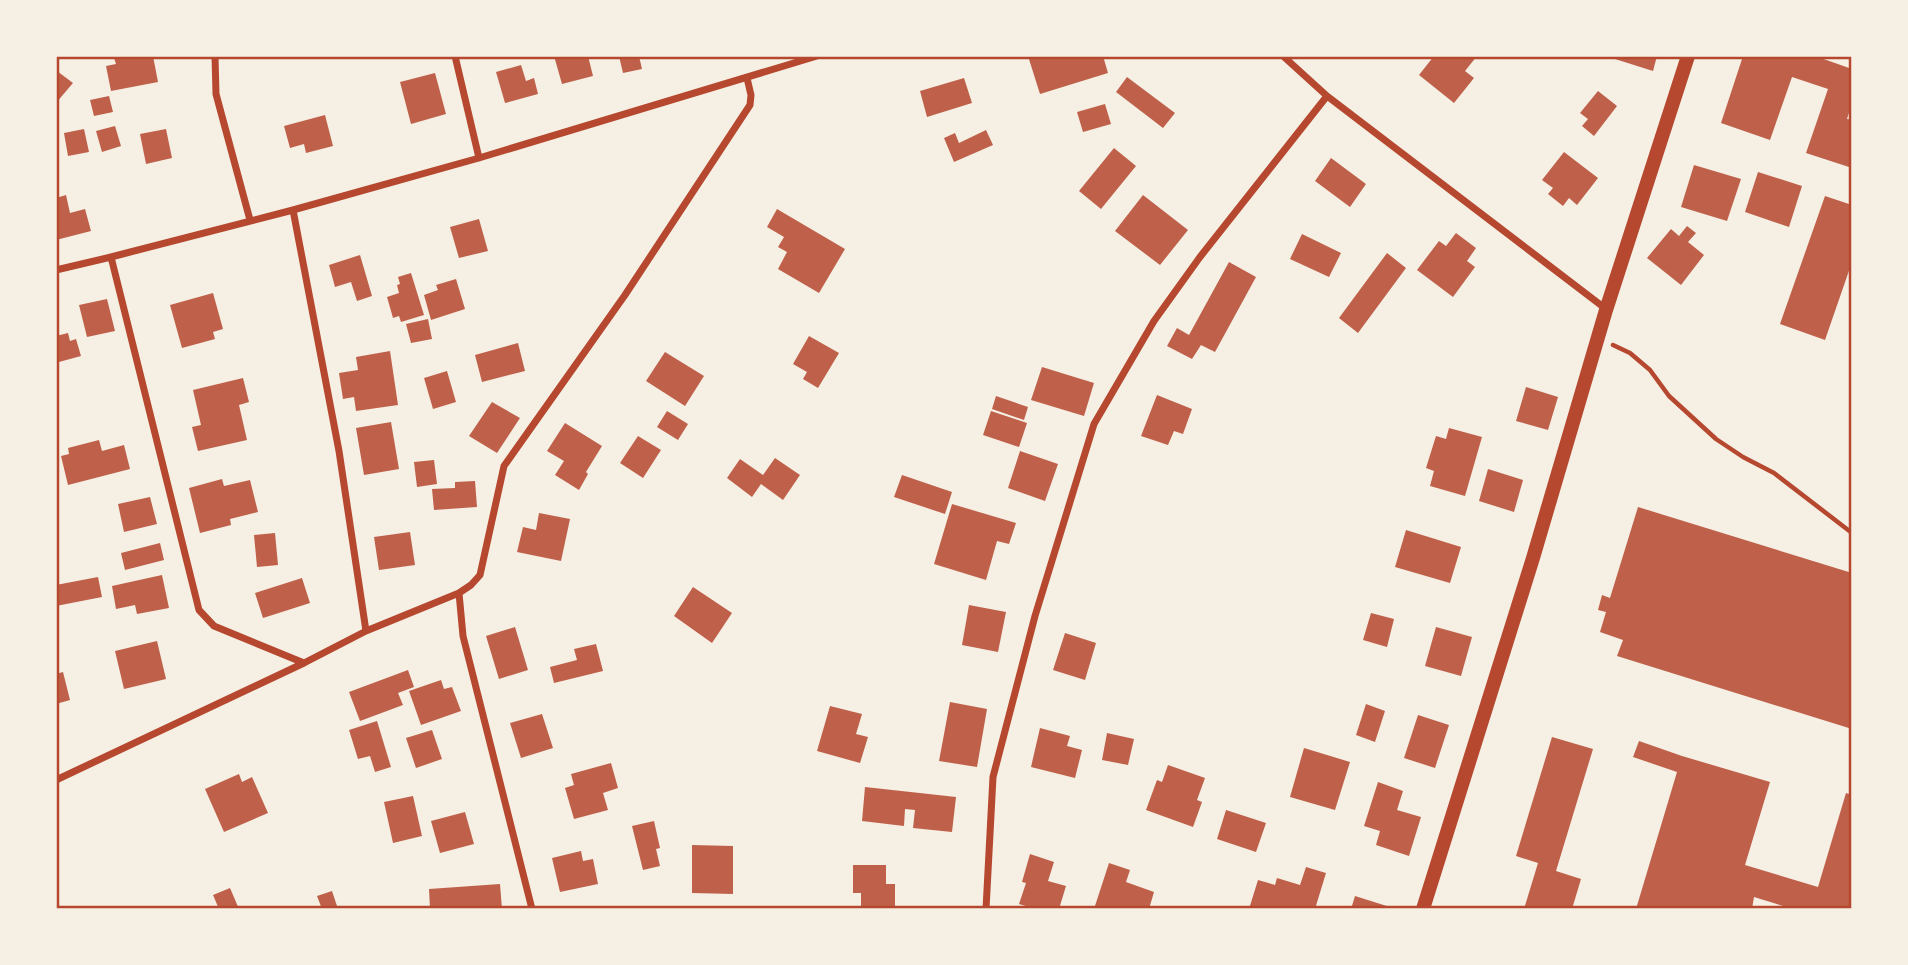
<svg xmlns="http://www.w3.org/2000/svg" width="1908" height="965" viewBox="0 0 1908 965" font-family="Bitter,serif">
  <rect width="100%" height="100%" fill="#f6efe4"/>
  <path fill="#bf614a" d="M124,56H153L158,82L111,91L106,66L116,64L114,58Z
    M554,56H588L593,76L562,84Z
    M619,56H639L642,69L623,73Z
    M1028,56H1103L1108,73L1040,94Z
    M1434,56H1477L1465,71L1474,78L1454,103L1419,75Z
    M1616,56H1657L1653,71L1615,59Z
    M1743,56H1815L1852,69V103L1847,119L1852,120V168L1806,153L1828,89L1792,77L1770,140L1721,123Z
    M521,65L526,81L534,78L538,94L505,103L496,72Z
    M57,71L73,83L56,103V72Z
    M435,73L446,114L411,124L400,82Z
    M1127,77L1175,113L1163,128L1116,92Z
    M964,78L972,103L927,117L920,91Z
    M1598,91L1617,106L1594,136L1582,126L1588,119L1580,113Z
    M109,96L113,112L94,116L90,100Z
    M1105,104L1111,124L1083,132L1077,112Z
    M325,115L333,146L306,153L304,144L290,148L284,126Z
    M115,126L121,146L102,152L96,131Z
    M84,129L89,152L68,156L64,133Z
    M166,129L172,158L146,164L140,134Z
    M986,130L993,145L954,162L944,138L955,133L959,143Z
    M1114,148L1136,166L1101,209L1079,191Z
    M1564,152L1598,178L1577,205L1569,198L1563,206L1548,194L1553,188L1542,180Z
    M1331,158L1366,184L1350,207L1315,181Z
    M1694,165L1741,179L1727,221L1681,207Z
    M1758,172L1802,186L1789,227L1745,212Z
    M66,195L70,213L85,209L91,231L56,240V198Z
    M1143,195L1188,230L1160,265L1115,231Z
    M1825,196L1852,205V262L1825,340L1780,324Z
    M777,209L845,249L819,293L778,269L787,252L778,247L784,237L767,227Z
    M479,219L488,251L459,258L450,227Z
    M1687,226L1696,233L1688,242L1704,255L1681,285L1647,258L1671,229L1679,236Z
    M1456,233L1476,248L1467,261L1475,267L1453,297L1417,270L1439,241L1446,246Z
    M1302,234L1341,253L1329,277L1290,259Z
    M1387,253L1406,268L1358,333L1339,318Z
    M360,255L372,296L357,301L351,282L335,287L329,265Z
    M1229,262L1256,277L1215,352L1201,345L1192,359L1167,346L1177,328L1189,335Z
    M411,273L424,315L401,322L399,316L393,318L387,297L399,293L397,285L400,284L398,277Z
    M456,279L465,309L431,320L424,295L438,290L436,285Z
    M213,293L223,329L213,332L215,339L182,348L170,305Z
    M107,299L115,331L87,337L79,305Z
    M428,319L432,339L411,343L406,324Z
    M68,333L70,341L76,339L81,356L59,362L56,351V336Z
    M809,336L839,353L818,388L803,379L807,372L793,364Z
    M518,343L525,371L482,382L475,355Z
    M390,351L398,405L356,411L354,397L343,399L339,373L358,370L356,357Z
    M665,352L704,376L685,406L646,381Z
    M1042,367L1094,383L1084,416L1031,400Z
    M447,371L456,402L433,409L424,378Z
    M243,378L249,402L239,405L247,440L198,451L192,427L201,425L193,390Z
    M1526,387L1558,397L1548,430L1516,421Z
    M1157,395L1192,409L1183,434L1174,431L1168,445L1141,436Z
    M996,396L1028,407L1024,420L992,409Z
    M492,402L520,418L497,453L469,436Z
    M667,411L688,424L678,440L657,427Z
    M991,411L1027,423L1019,447L983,435Z
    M391,422L399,469L364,475L356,428Z
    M565,423L602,446L586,472L588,474L579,490L555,475L564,461L547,451Z
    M1449,428L1482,437L1465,496L1430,486L1434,471L1426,468L1436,436L1446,439Z
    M638,436L661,450L643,478L620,463Z
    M99,440L102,451L124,445L130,469L68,485L61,456L69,454L68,448Z
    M1020,451L1058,464L1045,501L1008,488Z
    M775,458L800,475L783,500L761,484L752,497L727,478L740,459L763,475Z
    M434,460L437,484L417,487L414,462Z
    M1488,469L1523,480L1514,512L1479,501Z
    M902,475L952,492L945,514L894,497Z
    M222,479L224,486L250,480L258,512L230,519L231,525L200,533L189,488Z
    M475,481L477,507L434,510L432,489L455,488V482Z
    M150,497L157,524L124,532L118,504Z
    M952,504L1016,523L1009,544L997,541L986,580L934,564Z
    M1638,507L1852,573V729L1617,656L1623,640L1600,632L1606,612L1598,610L1602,595L1610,598Z
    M539,513L570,519L561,561L517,552L523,527L536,530Z
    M1406,530L1461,547L1450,583L1395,567Z
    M410,532L415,565L379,570L374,537Z
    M275,533L278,565L257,567L254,535Z
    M160,543L164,560L125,570L121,553Z
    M162,575L169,608L137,614L135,605L116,609L112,586Z
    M98,577L102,597L56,606V585Z
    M302,578L310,603L263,618L255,593Z
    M693,587L732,613L712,643L674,616Z
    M969,605L1006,612L998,652L962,645Z
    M1371,613L1394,619L1387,647L1363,640Z
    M515,627L528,670L499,679L486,636Z
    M1436,627L1472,637L1461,676L1425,666Z
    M1065,633L1096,643L1085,680L1053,670Z
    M157,641L166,679L124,689L115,651Z
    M596,644L603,671L554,683L550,667L577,660L574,649Z
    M408,670L414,687L398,693L403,705L360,721L349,692Z
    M63,672L70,700L56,704V674Z
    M441,680L444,689L452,687L461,711L421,725L409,691Z
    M950,702L987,709L977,767L939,761Z
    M1366,704L1385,711L1375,742L1356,735Z
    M830,706L862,714L856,734L868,737L860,763L817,751Z
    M542,714L553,748L521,758L510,723Z
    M1418,715L1449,725L1435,768L1404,758Z
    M377,721L391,767L375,772L370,756L358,759L349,730Z
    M1040,728L1070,736L1067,746L1082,750L1075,778L1031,767Z
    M432,730L442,759L416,768L406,738Z
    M1107,733L1134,739L1128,765L1102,760Z
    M1552,737L1593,749L1556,871L1581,879L1572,909H1524L1538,863L1516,856Z
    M1639,741L1682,756L1770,782L1745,865L1818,887L1846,793L1852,795V909H1793L1754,897L1752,909H1636L1677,772L1633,757Z
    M1304,748L1350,762L1335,810L1290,797Z
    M611,763L618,788L603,793L608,810L574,819L565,788L574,785L571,774Z
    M1168,765L1205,778L1197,800L1202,802L1193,827L1146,810L1157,780L1162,782Z
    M239,774L242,782L252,777L268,813L224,832L205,789Z
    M1378,782L1403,791L1397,810L1421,817L1409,856L1376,845L1380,831L1364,826Z
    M865,787L956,797L952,832L913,828L915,810L905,809L904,826L862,821Z
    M413,796L422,836L393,843L384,802Z
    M1226,810L1266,823L1256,852L1217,839Z
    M465,812L474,844L440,853L431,821Z
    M654,821L660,848L656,849L660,866L643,870L632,826Z
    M692,845L733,846V894L692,893Z
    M581,851L583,861L593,859L598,884L560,892L552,858Z
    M1030,854L1054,862L1048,881L1066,886L1059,909H1036L1019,904L1026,883L1022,882Z
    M1109,863L1130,870L1126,882L1154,892L1149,909H1094Z
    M853,865H886V884H895V909H861V893H853Z
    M1306,867L1326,873L1315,909H1249L1258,880L1275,885L1277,878L1300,885Z
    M500,884L502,909H430L429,889Z
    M230,888L239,909H219L213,895Z
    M332,891L338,909H322L317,896Z
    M1355,896L1390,907L1389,909H1351Z"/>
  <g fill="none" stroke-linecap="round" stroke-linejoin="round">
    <path stroke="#b5482f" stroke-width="4.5" d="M1613,345L1630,353L1650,370L1669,396L1716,439L1743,457L1774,473L1852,533"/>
    <path stroke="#b5482f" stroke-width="7" d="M215,56L216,94L250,220
      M455,56L479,158
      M1283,56L1327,96L1606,309
      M293,210L339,451L366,631
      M111,257L293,210L479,158L817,56
      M56,270L111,257L199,610L214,626L304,663
      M56,780L304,663L366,631L459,593
      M532,909L463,636L459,593L471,585L480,575L504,466L625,295L750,105L751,95L747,78
      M986,909L993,777L1035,616L1094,424L1154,321L1200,257L1327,96"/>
    <path stroke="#b5482f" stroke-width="14" d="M1423,909L1533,558L1606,310L1688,56"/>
  </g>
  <rect width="1908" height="965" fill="none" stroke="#f6efe4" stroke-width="116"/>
  <rect x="58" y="58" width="1792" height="849" fill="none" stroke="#b5482f" stroke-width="2.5"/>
</svg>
